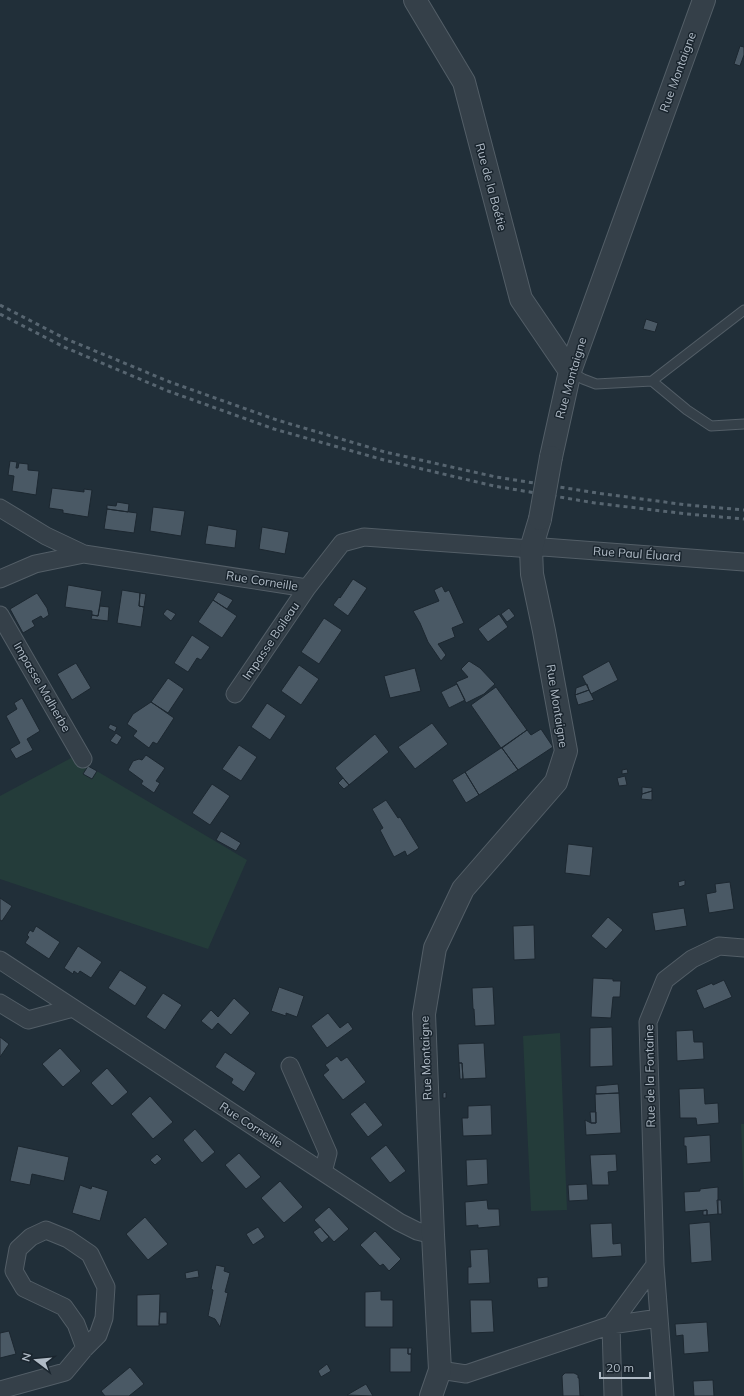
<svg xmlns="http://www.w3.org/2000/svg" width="744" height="1396" viewBox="0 0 744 1396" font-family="Mulish,sans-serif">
  <rect width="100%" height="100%" fill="#212f39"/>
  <path fill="#243c3a" d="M73,757L247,860L208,949L0,879V796Z
    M560,1033L567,1210L531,1211L523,1036Z
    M741,1124H744V1200Z"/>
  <path fill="#4a5965" stroke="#1c2730" d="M740,46L744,47V55L740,66L734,64Z
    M646,319L658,323L655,332L643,329Z
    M10,461L17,462L16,468H18L19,463L28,464V470L39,471L36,495L12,491L14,476L8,475Z
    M52,488L84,492V489L92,490L88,517L63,513V510L49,508Z
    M117,502L129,504L128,512L107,509V505L116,506Z
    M153,507L185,511L181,536L150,531Z
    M107,509L137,513L134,533L104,529Z
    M208,525L237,530L235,548L205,544Z
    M262,527L289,532L285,554L259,549Z
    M353,579L367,588L348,616L333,605L339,597L340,598Z
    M68,585L102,591L98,616L92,615V611L65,607Z
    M442,586L445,592L449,590L464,623L452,628L455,637L438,644L446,655L441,661L428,642L420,623L413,611L439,601L434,590Z
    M122,590L140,593L139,606L144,607L141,627L117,623Z
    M218,592L233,600L227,609L213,600Z
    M37,593L47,608L49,615L43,619L41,616L32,621L35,626L23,633L10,609Z
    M140,593L146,594L144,607L139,606Z
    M213,600L237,616L222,638L198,622Z
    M100,606L109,607L108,621L91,619L92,615L98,616Z
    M509,608L515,616L507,622L501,614Z
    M167,609L176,614L171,621L163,614Z
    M499,614L508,627L488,642L478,629Z
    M324,618L342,630L319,664L301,652Z
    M192,635L210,647L201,660L197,658L188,672L174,663Z
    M469,661L480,668L495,684L484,694L466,703L456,682L468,677L461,669Z
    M609,661L618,680L591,694L582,676Z
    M76,663L91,688L72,700L57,674Z
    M299,665L319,679L301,705L281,691Z
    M415,668L421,691L390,698L384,676Z
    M168,678L184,689L168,713L151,702Z
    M457,684L465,700L449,708L441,692Z
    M587,684L589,690L575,695L576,688Z
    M496,687L527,730L501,748L471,705Z
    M589,690L594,700L578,705L575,695Z
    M22,698L40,731L27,739L33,750L16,759L10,749L20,743L6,716L17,709L14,703Z
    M151,702L174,718L157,744L153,742L149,748L133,736L137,731L127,724L133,714Z
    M267,703L286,716L270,740L251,727Z
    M432,723L448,744L415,769L398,747Z
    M110,724L117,727L115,732L108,728Z
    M541,729L553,747L518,770L502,748L527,730L531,735Z
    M116,733L122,737L117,745L110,741Z
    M375,734L389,752L349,785L335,768Z
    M239,745L257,757L241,781L222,769Z
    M501,748H502L518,770L479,795L465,772Z
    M146,755L165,768L156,781L160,783L154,793L141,784L143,781L128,770L133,761L139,759L142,760Z
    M88,766L97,771L92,779L83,774Z
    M627,769L628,773L622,774V770Z
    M465,772L479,795L466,803L452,780Z
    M625,776L627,785L619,786L617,778Z
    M343,778L349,785L344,789L338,783Z
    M212,784L230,796L210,825L192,813Z
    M642,787L652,788V791L642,794Z
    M652,791V800L641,799L642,794Z
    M386,800L398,818L400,817L419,848L407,856L405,851L394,857L380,830L383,828L372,809Z
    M221,831L241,843L236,851L216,840Z
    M568,844L593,847L590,876L565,873Z
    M685,880V885L679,887L678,882Z
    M730,882L734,909L709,913L706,894L716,892L715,884Z
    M0,898L12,906L2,921L0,920Z
    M684,908L687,926L655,931L652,913Z
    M608,917L623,930L606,949L591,936Z
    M534,925L535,959L514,960L513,926Z
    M36,926L60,942L49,959L25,943L29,937L27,935L30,930L33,932Z
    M78,946L102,962L91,978L80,971L78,974L74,971L73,974L64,968Z
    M120,970L147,987L135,1006L108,988Z
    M593,978L613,979V981H621L620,997H613L611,1018L591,1017Z
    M724,980L732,997L704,1009L696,990L712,983L713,985Z
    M279,987L304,996L297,1017L286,1013V1016L271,1011Z
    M493,987L495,1025L475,1026L474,1009H473L472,988Z
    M163,993L182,1005L165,1030L146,1017Z
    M234,998L250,1013L231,1035L218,1023L212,1030L201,1021L211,1010L218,1017Z
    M328,1013L340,1028L348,1022L353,1029L327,1048L311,1026Z
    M612,1027L613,1066L590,1067V1028Z
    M693,1030L694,1042H703L704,1059L677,1061L676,1031Z
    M0,1037L9,1044L0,1057Z
    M484,1043L486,1078L463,1079L462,1063H459L458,1044Z
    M60,1048L81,1071L63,1087L42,1064Z
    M225,1052L256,1073L244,1092L231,1083L233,1079L215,1067Z
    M337,1056L341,1061L347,1057L366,1082L343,1100L323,1075L329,1070L325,1065Z
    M459,1063H462L463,1079H460Z
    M107,1068L128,1092L112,1106L91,1083Z
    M618,1084L619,1093L596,1094V1086Z
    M704,1088L705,1104L718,1103L719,1123L697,1125L696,1118H680L679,1089Z
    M446,1092V1098H443V1093Z
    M619,1093L621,1133L586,1135L585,1120L591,1123H596L595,1094Z
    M150,1096L173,1122L153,1139L131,1114Z
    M365,1102L383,1125L368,1137L350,1114Z
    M491,1105L492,1135L463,1136L462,1118H468V1106Z
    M590,1112H596V1123H591Z
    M195,1129L215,1152L202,1163L183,1140Z
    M710,1135L711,1162L687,1164L686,1146H684V1137Z
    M386,1145L406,1171L390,1183L370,1158Z
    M18,1146L69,1157L64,1181L32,1174L30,1185L10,1181Z
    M239,1153L261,1177L246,1189L225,1165Z
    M157,1154L162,1159L155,1165L150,1160Z
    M616,1154L617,1171L608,1172L609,1185H592L590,1155Z
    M487,1159L488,1184L467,1186L466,1160Z
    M280,1181L303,1207L284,1223L261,1198Z
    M587,1184L588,1200L569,1201L568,1185Z
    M80,1185L91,1189L92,1186L108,1191L100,1221L72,1213Z
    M718,1187V1214L707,1215V1210L685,1212L684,1192L700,1191V1189Z
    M487,1200L488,1209H499L500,1226L478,1228V1225L466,1226L465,1202Z
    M717,1200H721L722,1214H718Z
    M329,1207L349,1229L334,1242L314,1220Z
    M707,1210V1215H703V1211Z
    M145,1217L168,1244L148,1260L126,1234Z
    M710,1222L712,1261L691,1263L689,1224Z
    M612,1223L613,1244L621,1243L622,1256L592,1258L590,1224Z
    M258,1227L265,1237L253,1245L246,1234Z
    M320,1227L329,1237L322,1243L313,1232Z
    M375,1231L401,1259L389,1271L383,1264L380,1266L360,1245Z
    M488,1249L490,1283L468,1284V1267H471L470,1250Z
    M216,1265L225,1267L224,1271L230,1273L225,1292L228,1293L220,1327L215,1319L208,1316L213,1290L211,1289Z
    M198,1270L199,1277L186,1279L185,1273Z
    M548,1277V1287L538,1288L537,1278Z
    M381,1291V1300H393V1327H365V1292Z
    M160,1294L159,1326H137V1295Z
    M470,1300H492L494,1332L471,1333Z
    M160,1312H167V1324H159Z
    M707,1322L709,1352L684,1354L683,1335L676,1336L675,1324Z
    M9,1331L16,1354L0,1358V1333Z
    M390,1348H408V1354H411V1372H390Z
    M408,1348H412L411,1354H408Z
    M327,1364L331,1371L321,1377L318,1371Z
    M130,1367L144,1384L129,1396H105L101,1391Z
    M565,1373H574L578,1375V1378H579L580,1396H584H563L562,1376Z
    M713,1380L714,1396H694L693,1381Z
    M366,1384L373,1396L347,1395Z"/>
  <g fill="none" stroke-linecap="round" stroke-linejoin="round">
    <defs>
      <path id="service" d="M571,372L583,379L596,384L652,381L744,310
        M652,381L687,410L711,426L744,424"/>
      <path id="minor" d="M0,508L46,536L84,554
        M0,579L35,564L84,554L307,588L342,543L364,537L531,549L543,547L744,562
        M0,615L83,759
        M235,694L307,588
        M0,960L399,1222L417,1231L433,1235
        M0,1003L28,1020L73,1008
        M290,1066L328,1153L323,1172
        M655,1265L665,1396
        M440,1370L466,1374L611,1325L655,1265L648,1022L665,980L692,959L719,946L744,948
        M0,1390L65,1372L85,1348L98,1335L104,1318L106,1287L90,1254L68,1239L46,1230L31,1237L18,1249L14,1271L24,1288L64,1307L76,1324L85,1348
        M613,1396L611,1325L659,1318"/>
      <path id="tertiary" d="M415,0L464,82L521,299L570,371
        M551,457L570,371L704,0
        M431,1396L440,1370L433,1235L424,1014L435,948L463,889L556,782L566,751L544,631L532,574L531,549L540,519"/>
    </defs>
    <use href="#service" stroke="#535e67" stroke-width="11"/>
    <use href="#minor" stroke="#535e67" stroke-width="19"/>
    <use href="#tertiary" stroke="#535e67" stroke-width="24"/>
    <use href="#service" stroke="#354049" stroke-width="9"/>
    <use href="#minor" stroke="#354049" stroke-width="17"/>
    <use href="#tertiary" stroke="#354049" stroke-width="22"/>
    <path stroke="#576570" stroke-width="3" stroke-dasharray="4 4" stroke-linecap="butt" d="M0,305L64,338L170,382L277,420L385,452L496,477L597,493L687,505L744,510
      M0,314L64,347L168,391L274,429L384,460L494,486L595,503L687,514L744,519"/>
    <defs>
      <path id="tertiary-bridge" d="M540,519L551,457"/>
    </defs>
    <use href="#tertiary-bridge" stroke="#535e67" stroke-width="24" stroke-linecap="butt"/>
    <use href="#tertiary-bridge" stroke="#354049" stroke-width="22"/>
  </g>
  <g text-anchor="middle" stroke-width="3" stroke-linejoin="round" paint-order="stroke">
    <g font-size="12" fill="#b0bbc6" stroke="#1a252e">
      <text transform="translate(678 72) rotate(-70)" y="4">Rue Montaigne</text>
      <text transform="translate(491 187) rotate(75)" y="4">Rue de la Boétie</text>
      <text transform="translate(571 378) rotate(-74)" y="4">Rue Montaigne</text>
      <text transform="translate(637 554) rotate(4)" y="4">Rue Paul Éluard</text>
      <text transform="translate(262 581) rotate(9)" y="4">Rue Corneille</text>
      <text transform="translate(271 641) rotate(-56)" y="4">Impasse Boileau</text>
      <text transform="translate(42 687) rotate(60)" y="4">Impasse Malherbe</text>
      <text transform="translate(557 706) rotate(81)" y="4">Rue Montaigne</text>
      <text transform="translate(426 1058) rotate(-92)" y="4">Rue Montaigne</text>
      <text transform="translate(650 1076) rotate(-91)" y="4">Rue de la Fontaine</text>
      <text transform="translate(251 1125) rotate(33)" y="4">Rue Corneille</text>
    </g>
  </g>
  <g transform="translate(36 1360) rotate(286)" stroke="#1a252e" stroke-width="3" paint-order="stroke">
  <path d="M0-3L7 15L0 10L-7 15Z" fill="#b0bbc6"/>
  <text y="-6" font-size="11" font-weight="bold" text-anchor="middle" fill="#b0bbc6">N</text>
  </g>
  <path d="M600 1372v6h50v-6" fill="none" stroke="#b0bbc6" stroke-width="2"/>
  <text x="606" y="1372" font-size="12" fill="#b0bbc6" stroke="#1a252e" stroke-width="3" paint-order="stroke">20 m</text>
</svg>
